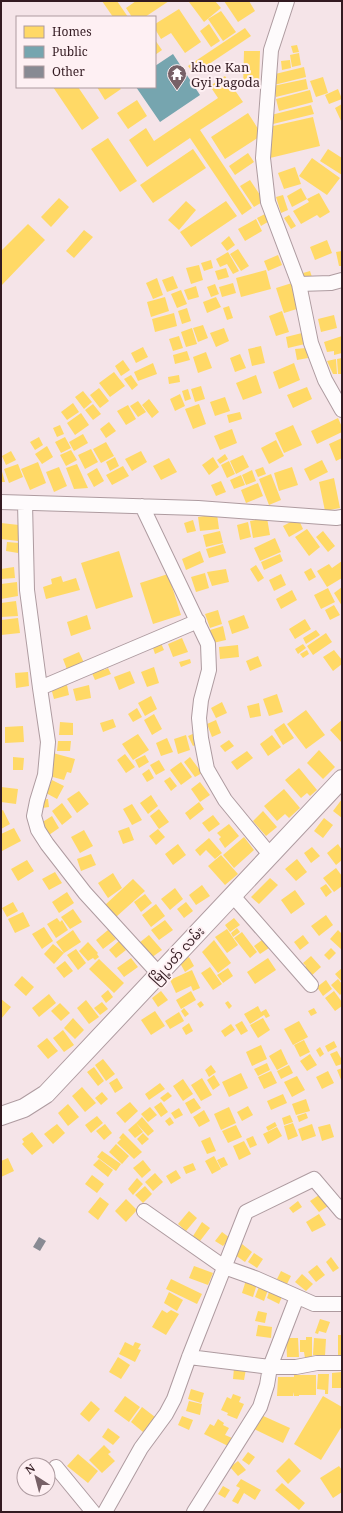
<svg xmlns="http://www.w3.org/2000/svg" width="343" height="1513" viewBox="0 0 343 1513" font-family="'Noto Serif','Noto Sans Myanmar',serif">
  <rect width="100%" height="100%" fill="#f5e4e8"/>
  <path fill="#ffd966" d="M102,1H117L128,17H113Z
    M136,1H169L145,17H132L126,8Z
    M190,1H215L221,8L204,22L189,2Z
    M224,1H249L255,11L238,22Z
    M179,9L201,42L185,53L171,33L161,39L155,29V24Z
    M221,11L236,32L223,41L208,19Z
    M209,24L220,41L211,47L200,31Z
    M245,28L251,36L194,74L188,66Z
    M155,40L162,50L155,55Z
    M297,45L299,52L293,53L291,46Z
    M244,51H260L259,87H243Z
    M299,53L301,65L292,67L290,55Z
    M290,60L291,68L282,70L281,61Z
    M304,67L306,77L274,85L271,75Z
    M225,76L243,102L200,130L252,208L242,215L190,138L147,167L129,140L146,128L154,141L218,98L210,86Z
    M323,77L328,93L316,97L310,81Z
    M306,79L308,89L276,97L273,86Z
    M53,87H78L99,118L82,130Z
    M97,87H119L121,89L105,100Z
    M338,89L342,99L329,104L325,95Z
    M310,90L313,102L279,111L276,99Z
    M137,100L147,116L128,129L117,113Z
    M342,104V123L335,108Z
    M311,105L314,114L273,124L271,115Z
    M248,113L262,135L225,159L211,137Z
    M313,117L320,146L270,158L273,126Z
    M108,138L137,181L120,192L91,149Z
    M193,149L206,168L153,203L140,185Z
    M328,149L342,158V175L320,161Z
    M248,153L254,162L235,175L229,166Z
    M312,158L340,178L327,195L299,176Z
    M295,167L301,184L284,189L278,173Z
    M250,180L264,201L254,207L240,186Z
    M301,188L307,199L292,207L287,196Z
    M319,193L330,212L320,218L317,215L301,224L293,211L309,202L307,199Z
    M283,195L288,210L281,213L276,197Z
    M59,198L69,207L51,227L41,217Z
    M186,201L196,210L179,230L168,220Z
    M226,201L237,216L191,247L180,232Z
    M267,213L271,220L261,226L257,218Z
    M289,215L296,226L291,229L284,218Z
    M256,219L262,231L245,241L238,229Z
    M28,224L45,240L1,286V251Z
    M84,230L93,237L74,258L66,251Z
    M229,236L235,245L227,251L221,243Z
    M327,240L332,253L315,260L310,247Z
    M238,249L249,266L241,271L230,254Z
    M342,251V266H339L336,252Z
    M228,252L239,271L233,274L227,264L220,267L216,259Z
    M278,255L282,265L268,271L264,261Z
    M211,260L213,268L204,271L201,263Z
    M199,265L203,280L191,284L186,268Z
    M226,268L229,277L218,280L215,271Z
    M266,270L271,289L241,297L236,278Z
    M310,271L312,277L305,280L303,273Z
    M173,276L178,288L167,292L162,280Z
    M157,278L163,295L153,299L146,283Z
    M233,283L236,293L222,297L219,287Z
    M292,283L300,308L284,313L276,288Z
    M215,284L219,294L211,297L207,287Z
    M196,286L199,297L188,300L184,290Z
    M181,290L187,304L177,308L171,294Z
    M165,297L169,311L151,317L147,302Z
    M216,297L221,307L207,313L203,302Z
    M229,306L233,318L227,320L223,308Z
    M187,308L191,321L182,324L178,311Z
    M282,311L289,332L276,336L269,316Z
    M174,313L177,326L155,332L152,319Z
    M334,315L337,328L321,332L318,319Z
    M203,325L208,338L198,342L193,328Z
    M192,328L197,344L186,347L181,332Z
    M224,328L229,341L216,347L210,333Z
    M302,333L305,344L288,348L286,337Z
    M179,336L183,348L173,351L169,339Z
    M342,336V353L334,355V351L327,352L324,342Z
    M261,346L265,363L252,366L248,349Z
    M143,347L148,357L136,363L131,353Z
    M306,348L308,358L297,360L295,349Z
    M187,351L190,360L175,364L173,355Z
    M206,352L212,368L198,373L193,357Z
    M240,354L246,368L235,372L230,358Z
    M342,358V374H338L337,359Z
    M336,359L337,374H333L327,361Z
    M123,360L130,370L121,376L115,366Z
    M153,363L157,374L138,381L134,372Z
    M294,363L300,380L279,389L273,372Z
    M114,372L125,386L110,397L99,383Z
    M131,375L138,385L132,390L124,379Z
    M179,375L180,382L169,384L168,377Z
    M256,375L262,393L243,400L236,383Z
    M201,386L205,399L195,402L191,389Z
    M307,387L312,399L293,408L287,395Z
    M99,388L109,401L100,408L90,395Z
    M188,389L191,399L185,401L182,391Z
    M83,391L92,402L84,409L75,397Z
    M180,394L185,406L175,411L170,399Z
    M225,397L230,411L215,416L210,402Z
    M149,399L159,412L152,418L142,405Z
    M138,401L146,412L138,417L130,406Z
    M73,403L79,412L67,420L61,412Z
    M93,404L101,414L93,420L85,410Z
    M199,404L206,424L193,429L185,409Z
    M128,405L136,419L126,425L117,411Z
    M240,412L242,419L229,423L227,415Z
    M81,413L89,425L75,435L67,423Z
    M338,418L342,427V432L317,444L311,431Z
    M109,422L116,431L106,438L100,429Z
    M60,425L64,434L57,437L53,428Z
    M293,425L302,445L284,453L275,433Z
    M232,429L237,443L220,450L214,436Z
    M83,434L88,443L74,451L69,442Z
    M39,437L43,445L35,450L30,442Z
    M65,437L71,448L61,453L55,442Z
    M342,438V458L336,461L329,444Z
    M276,440L284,456L269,464L261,448Z
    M106,442L114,456L101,463L93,449Z
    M47,446L53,457L42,464L35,454Z
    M91,449L98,462L85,469L78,455Z
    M71,450L77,460L66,466L60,455Z
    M11,451L16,460L6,465L2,456Z
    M141,451L147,462L132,471L125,459Z
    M225,454L228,459L220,464L217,460Z
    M243,455L249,467L236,474L230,461Z
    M115,457L119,466L110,471L106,462Z
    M213,457L219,467L209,475L202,465Z
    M169,458L177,472L161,480L153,466Z
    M322,460L328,472L310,481L304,469Z
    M229,461L235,474L227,478L221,465Z
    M38,462L46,483L30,490L21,469Z
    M18,464L23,477L9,483L4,469Z
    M77,464L88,488L74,489L66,468Z
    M123,466L129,476L112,485L106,475Z
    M59,467L67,486L54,492L46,472Z
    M263,467L266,474L258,477L255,470Z
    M292,467L298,485L279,491L274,473Z
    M1,468L5,482H1Z
    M97,468L104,481L94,487L87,474Z
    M252,470L256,481L246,485L242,475Z
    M271,474L281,500L269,505L259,479Z
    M241,475L245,485L234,489L230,480Z
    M334,478L340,508L325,511L319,482Z
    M221,481L226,492L216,496L211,485Z
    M258,483L263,496L246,503L241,490Z
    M217,514L219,529L200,531L198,517Z
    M267,518L270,535L253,538L250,521Z
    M298,518L303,529L289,537L283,526Z
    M193,520L196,531L187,533L184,523Z
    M248,522L251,537L240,540L237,525Z
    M1,523L19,525L18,541L1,539Z
    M307,529L320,547L309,556L295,537Z
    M220,531L223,543L206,547L203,535Z
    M323,531L335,546L328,552L316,537Z
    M275,538L281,552L260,561L254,548Z
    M7,542L19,543L18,553L6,551Z
    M223,544L226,553L209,558L206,549Z
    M119,551L133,597L96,609L81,563Z
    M200,551L204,562L186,570L182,559Z
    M280,554L283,561L264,570L261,562Z
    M342,561V578L327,587L317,571L329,564L332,568Z
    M256,565L264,578L258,582L250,569Z
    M14,567L15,578L1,579V569Z
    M311,568L316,577L309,581L304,572Z
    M226,569L229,582L212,586L207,572Z
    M205,573L209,588L196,592L191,577Z
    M168,574L181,615L153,624L140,583Z
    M281,574L286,585L274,591L269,580Z
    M61,576L63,582L76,578L80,590L46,599L43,587L52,584L51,579Z
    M17,582L18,596L1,599V584Z
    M342,587V606L334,593Z
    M328,588L335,602L321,609L314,595Z
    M292,590L297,600L281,609L276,599Z
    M16,601L18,616L1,617V603Z
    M334,605L340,615L330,620L325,610Z
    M218,610L222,624L210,628L205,614Z
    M87,615L91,629L71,636L67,622Z
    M244,615L249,628L232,634L228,621Z
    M18,618L20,633L1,635V620Z
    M305,619L311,629L295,639L289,629Z
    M223,626L226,640L213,643L210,630Z
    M316,630L320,635L306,644L303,638Z
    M326,633L332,642L313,655L307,646Z
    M182,638L188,652L173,657L168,644Z
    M160,641L164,650L155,654L152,645Z
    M303,644L306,648L298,654L295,649Z
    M238,645L239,657L220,659L219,647Z
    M307,650L309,654L303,658L300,654Z
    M334,650L342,660V664L333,671L323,657Z
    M79,652L85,665L68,672L63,659Z
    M258,656L262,666L250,671L246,661Z
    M190,659L191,663L181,667L179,662Z
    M102,665L104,670L108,668L111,674L95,680L90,669Z
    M154,667L159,683L147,687L141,672Z
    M130,671L135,683L119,690L114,677Z
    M28,672L29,686L16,688L15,673Z
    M67,685L69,695L54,699L51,688Z
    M89,685L91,698L76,701L73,689Z
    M277,694L283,712L269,716L263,699Z
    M151,696L157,709L145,716L138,703Z
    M222,702L227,713L216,718L211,708Z
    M259,703L261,716L250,718L247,706Z
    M137,708L142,717L133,722L128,714Z
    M306,710L325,735L306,749L287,724Z
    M154,714L162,729L152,735L144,720Z
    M113,719L116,727L103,732L100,723Z
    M216,720L221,733L212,737L207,724Z
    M342,720V743L330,730Z
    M60,722L73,723V735H59Z
    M284,723L294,738L283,745L274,730Z
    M23,726L24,742L5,743V727Z
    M195,733L200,743L193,746L188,736Z
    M138,734L149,750L133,760L122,744Z
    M186,735L190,750L178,754L174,739Z
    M272,735L281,747L268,756L260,744Z
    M167,738L173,752L161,756L156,743Z
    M229,740L234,746L225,752L220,746Z
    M58,741H71L70,751H57Z
    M319,750L335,767L323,779L307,763Z
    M247,751L253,758L237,770L231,762Z
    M53,753L75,759L71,773L67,772L64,780L49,776Z
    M125,754L135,767L126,773L117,760Z
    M145,755L149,762L139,768L135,760Z
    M13,757L24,758L23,770H13Z
    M190,757L202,773L195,777L184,762Z
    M159,760L165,770L156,775L150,765Z
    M181,762L192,777L181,785L170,770Z
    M299,768L317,790L310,796L307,793L301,798L285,780Z
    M149,769L154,778L147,782L142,774Z
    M170,777L177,786L171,791L164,781Z
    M52,780L64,786L57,799L46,793Z
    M200,782L210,795L200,802L191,789Z
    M1,787L18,789L16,804L1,802Z
    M284,789L300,808L289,818L285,814L277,821L264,806Z
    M79,791L89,804L77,813L67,799Z
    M151,795L158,806L148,814L140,803Z
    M48,799L49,807L42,808L41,800Z
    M342,799V818L333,811Z
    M199,802L204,809L190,820L185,813Z
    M62,803L72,817L62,825L52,811Z
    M132,804L142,820L132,825L123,809Z
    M159,809L169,822L159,829L150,816Z
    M3,810L10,824L1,829V811Z
    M263,811L277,827L266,836L253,821Z
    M213,815L220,824L209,832L202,823Z
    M52,816L59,828L49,835L41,823Z
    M324,818L333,825L323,838L314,831Z
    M229,824L239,836L225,848L219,839L221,837L217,833Z
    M129,827L134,840L123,844L118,831Z
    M14,828L21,841L2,851L1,848V834Z
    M158,829L165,837L156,845L149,836Z
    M84,830L93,846L80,853L71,837Z
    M244,837L254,850L234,868L223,855Z
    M209,838L222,853L215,859L206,850L200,856L195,850Z
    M178,844L186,855L173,865L165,854Z
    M338,844L342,850V860L336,865L327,853Z
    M312,847L320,856L311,863L304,853Z
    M91,854L96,865L81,871L77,859Z
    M221,855L238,874L225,885L208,866Z
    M297,859L307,872L296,881L285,869Z
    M27,860L34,871L18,881L11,869Z
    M336,868L342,876V886L334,892L323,878Z
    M55,872L62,883L49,890L42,879Z
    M113,873L122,888L108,898L98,883Z
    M270,878L278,885L259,904L251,897Z
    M133,879L145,891L116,917L105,905Z
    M326,884L332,892L326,897L320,888Z
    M202,885L210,896L196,905L189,895Z
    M175,888L183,899L170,910L161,899Z
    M295,890L305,904L291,914L281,900Z
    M67,892L74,903L59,913L52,902Z
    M145,894L152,903L141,912L134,902Z
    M13,902L18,911L7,917L2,908Z
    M186,902L193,911L184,918L177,909Z
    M156,904L165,916L151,927L142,915Z
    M73,909L82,922L70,929L61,917Z
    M23,912L30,926L15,933L8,919Z
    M326,915L333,925L319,936L311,926Z
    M57,918L60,922L62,920L68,930L56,938L47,924Z
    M234,918L240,925L230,932L225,925Z
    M165,920L173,930L159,940L151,930Z
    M44,927L53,941L42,949L32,934Z
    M237,928L240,932L233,937L231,933Z
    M227,929L238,945L227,953L215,937Z
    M73,930L81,942L64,953L56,942Z
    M108,930L116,939L103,949L96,940Z
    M338,930L342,934V950L330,939Z
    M242,932L257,952L250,958L234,938Z
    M149,935L162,950L151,958L139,943Z
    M303,935L309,943L300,950L294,942Z
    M266,937L272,946L260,954L254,946Z
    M214,940L231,963L218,973L202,952Z
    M119,941L126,950L116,958L109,950Z
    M88,942L98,953L97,954L99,957L95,960L93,958L88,961L79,951Z
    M53,944L64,953L54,964L44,954Z
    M331,948L336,953L329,960L324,955Z
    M76,949L86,963L78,970L67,955Z
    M311,956L321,967L310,977L303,969L306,966L303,963Z
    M189,957L194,966L185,972L180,963Z
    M131,958L138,967L124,977L117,968Z
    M268,958L276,970L255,984L247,972Z
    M99,959L124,983L114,993L89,969Z
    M65,961L73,971L64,978L56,968Z
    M210,967L222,984L213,990L201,973Z
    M228,968L233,976L223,983L217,975Z
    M342,968V982L335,974Z
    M192,970L200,988L193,991L191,986L176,993L170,980Z
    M22,976L34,987L26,996L14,985Z
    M338,979L342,984V993L340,995L331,985Z
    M326,980L332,989L323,996L317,987Z
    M108,990L113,997L106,1003L101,996Z
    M161,991L168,1000L158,1007L152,998Z
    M191,991L196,1000L181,1009L176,1000Z
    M334,991L342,1002V1006L335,1011L325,998Z
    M49,994L56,1003L39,1017L32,1008Z
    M1,999L11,1007L1,1019Z
    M86,1000L99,1017L89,1024L77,1008Z
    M201,1001L204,1005L200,1008L197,1004Z
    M228,1001L232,1006L229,1009L225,1003Z
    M102,1002L108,1009L100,1015L94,1008Z
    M60,1003L70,1013L61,1021L51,1011Z
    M258,1006L261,1012L266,1009L270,1016L266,1018L264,1015L250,1024L244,1014Z
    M184,1008L189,1014L185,1017L181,1011Z
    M314,1008L317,1013L311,1016L308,1011Z
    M155,1011L165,1026L151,1035L141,1020Z
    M179,1012L184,1021L170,1029L165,1021Z
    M73,1018L84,1030L75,1039L64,1028Z
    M263,1018L270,1030L258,1038L250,1025Z
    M242,1021L248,1031L241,1035L235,1025Z
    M299,1021L308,1037L293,1045L284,1029Z
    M189,1023L193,1031L186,1035L182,1028Z
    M231,1024L235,1030L225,1037L221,1031Z
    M63,1030L74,1045L64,1052L53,1038Z
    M47,1038L58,1051L48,1059L37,1046Z
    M304,1040L310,1052L300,1057L294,1045Z
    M334,1041L337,1047L328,1052L325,1046Z
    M261,1045L267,1059L252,1066L246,1052Z
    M320,1047L324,1054L320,1057L316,1050Z
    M281,1049L288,1064L277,1070L269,1056Z
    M337,1051L342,1060V1064L336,1066L330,1054Z
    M310,1054L317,1065L307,1071L300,1061Z
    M103,1059L115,1074L106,1081L95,1065Z
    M267,1063L270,1070L258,1076L254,1069Z
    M211,1065L216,1072L209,1077L205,1070Z
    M289,1065L293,1073L281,1079L277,1071Z
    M94,1067L104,1081L98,1086L87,1072Z
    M342,1068V1082L337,1070Z
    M271,1071L277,1083L264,1089L258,1077Z
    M328,1071L334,1083L322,1089L316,1077Z
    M241,1073L248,1088L229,1097L222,1082Z
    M214,1075L220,1085L213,1090L207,1080Z
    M297,1076L305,1090L292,1097L284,1082Z
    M117,1078L123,1088L115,1093L109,1083Z
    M202,1078L212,1095L201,1101L191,1085Z
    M183,1079L193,1094L183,1101L173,1086Z
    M160,1083L165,1089L149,1100L145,1094Z
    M82,1087L96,1103L85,1112L72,1096Z
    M102,1092L108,1099L101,1105L95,1098Z
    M168,1092L172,1096L164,1102L160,1098Z
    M283,1094L287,1103L271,1110L267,1101Z
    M194,1098L201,1108L191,1114L185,1103Z
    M306,1099L310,1111L296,1115L292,1104Z
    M130,1102L138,1111L125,1123L116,1113Z
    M161,1102L168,1112L161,1117L154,1107Z
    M68,1104L79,1117L68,1126L58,1113Z
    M248,1106L253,1115L242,1121L237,1112Z
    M150,1107L157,1115L148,1122L141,1114Z
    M229,1107L236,1123L221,1130L214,1114Z
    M179,1108L183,1115L175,1119L171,1113Z
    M204,1110L210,1121L199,1127L193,1117Z
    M306,1113L308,1118L299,1122L297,1116Z
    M290,1115L293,1122L284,1125L282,1118Z
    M97,1116L103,1123L91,1133L85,1125Z
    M142,1117L154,1131L148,1136L136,1123Z
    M170,1117L174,1123L169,1126L165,1121Z
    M275,1122L277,1126L268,1131L266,1127Z
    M136,1123L143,1132L135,1138L128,1130Z
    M293,1123L298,1136L288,1140L284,1126Z
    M57,1124L65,1133L53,1144L44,1134Z
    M105,1124L112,1133L104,1140L96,1131Z
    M312,1124L316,1136L302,1141L298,1129Z
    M330,1124L334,1137L322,1141L318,1127Z
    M236,1125L242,1137L228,1143L222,1131Z
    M277,1127L282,1136L268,1144L263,1134Z
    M32,1132L43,1146L32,1155L22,1144L24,1142L22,1139Z
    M123,1133L142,1152L134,1159L117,1143L121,1139L119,1138Z
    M143,1133L149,1139L142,1145L137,1139Z
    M253,1136L257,1145L250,1148L246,1139Z
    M210,1137L216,1151L207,1154L201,1141Z
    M244,1141L251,1154L239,1160L233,1146Z
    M116,1144L129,1156L122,1164L109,1152Z
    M102,1151L121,1164L116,1171L97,1157Z
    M214,1156L221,1169L212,1174L205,1161Z
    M224,1157L228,1165L221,1168L217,1160Z
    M8,1158L14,1171L1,1177V1161Z
    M99,1159L113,1170L108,1177L93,1165Z
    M143,1160L151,1170L142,1178L133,1168Z
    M193,1163L196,1170L186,1174L183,1167Z
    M176,1170L181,1178L171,1184L166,1176Z
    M155,1173L163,1182L153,1191L145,1182Z
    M92,1175L104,1184L97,1193L85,1184Z
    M137,1178L143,1184L133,1195L128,1189Z
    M145,1186L152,1194L143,1203L135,1195Z
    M319,1195L328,1206L319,1212L310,1201Z
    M100,1197L109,1204L98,1220L88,1212Z
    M126,1199L137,1210L126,1222L115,1211Z
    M298,1201L302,1207L293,1213L289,1208Z
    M189,1211L197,1218L186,1231L178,1224Z
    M319,1214L326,1225L312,1232L306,1222Z
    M202,1222L210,1228L200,1241L193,1236Z
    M222,1232L230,1238L223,1246L215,1241Z
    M242,1244L252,1252L245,1262L235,1255Z
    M254,1253L263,1259L257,1268L248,1262Z
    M331,1257L339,1268L333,1272L326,1262Z
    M317,1265L325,1275L316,1282L308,1272Z
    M194,1266L213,1273L208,1285L189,1278Z
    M281,1271L291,1276L287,1284L277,1279Z
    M302,1274L313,1284L306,1291L295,1282Z
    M171,1279L202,1294L197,1304L166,1289Z
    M246,1280L257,1284L253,1297L242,1293Z
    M260,1284L269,1287L264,1301L255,1297Z
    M270,1289L283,1294L279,1304L267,1298Z
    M169,1292L183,1300L177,1311L164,1303Z
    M162,1310L167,1313L171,1310L179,1314L166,1335L152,1327Z
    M258,1311L267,1313L265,1323L255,1321Z
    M320,1319L330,1322L326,1333L319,1331L318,1334L315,1333Z
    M258,1325L272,1327L271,1338L256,1336Z
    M338,1335H342V1357H338Z
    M306,1337H312V1358H305L304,1352H300V1340H306Z
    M286,1338H298L299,1357H287Z
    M314,1338L326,1339L325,1356L313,1355Z
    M125,1342L133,1346L135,1342L141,1344L138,1349L141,1350L135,1362L119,1354Z
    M118,1357L130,1365L121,1379L109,1372Z
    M234,1368L246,1369L244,1380L233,1379Z
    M342,1372V1388H332V1373Z
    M318,1374H329L328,1394H325V1390L317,1389Z
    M294,1375H316V1395H299V1396H294L293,1392V1396H277L278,1377H294Z
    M191,1389L204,1393L201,1403L188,1399Z
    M233,1394L241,1397L239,1402L244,1404L237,1419L227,1415L228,1413L221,1410L227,1397L231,1399Z
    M125,1396L140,1407L129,1422L114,1411Z
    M323,1396L342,1407V1426L321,1460L294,1444Z
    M91,1401L100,1409L89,1422L80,1414Z
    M189,1401L202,1404L200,1415L186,1411Z
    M142,1407L155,1417L143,1432L131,1422Z
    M261,1415L290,1428L283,1443L254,1429Z
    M182,1416L193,1420L189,1430L178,1425Z
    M218,1419L224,1423L223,1425L229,1428L225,1435L232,1438L228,1446L204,1434L210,1424L214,1426Z
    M108,1428L120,1437L113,1445L102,1437Z
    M104,1445L111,1452L108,1454L115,1461L102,1473L89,1460Z
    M248,1452L255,1457L249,1465L242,1460Z
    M78,1454L98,1471L88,1483L67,1466Z
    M289,1458L301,1471L288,1484L276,1471Z
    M238,1461L246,1470L238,1476L230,1467Z
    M339,1466L342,1470V1492L333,1498L320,1478Z
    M241,1479L261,1490L255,1500L244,1493L238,1504L232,1501L240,1488L236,1486Z
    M282,1483L305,1503L299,1510L275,1490Z
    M223,1486L230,1490L225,1498L218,1494Z"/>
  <path fill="#76a5af" d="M173,54L200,95L160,122L136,87H155V66Z"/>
  <path fill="#888a93" d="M39,1237L46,1241L40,1251L33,1247Z"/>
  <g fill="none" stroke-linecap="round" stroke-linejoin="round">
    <defs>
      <path id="minor" d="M287,1L271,50L263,158L268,202L299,284L311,343L325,380L342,410
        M299,284L331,283L342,280
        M1,502L198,508L336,518L342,517
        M25,503L27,590L40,688L48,742L45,775L37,801L34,816L38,830L47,844L85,893L159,974
        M142,506L208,644L209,670L201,700L199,718L201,738L207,769L225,800L271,856
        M40,688L198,621
        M233,896L311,985
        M144,1211L224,1267L255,1278L314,1304H342
        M189,1357L270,1367H296L317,1363H342
        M56,1467L93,1512
        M105,1512L141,1448L166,1414L174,1399L189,1357L246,1212L314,1179L342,1212
        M194,1512L260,1407L267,1385L270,1367L297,1297"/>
      <path id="tertiary" d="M1,1116L24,1108L46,1094L342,779"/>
    </defs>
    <use href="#minor" stroke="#ae9ba0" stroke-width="16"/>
    <use href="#tertiary" stroke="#ae9ba0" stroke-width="20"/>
    <use href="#minor" stroke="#fefbfc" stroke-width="14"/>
    <use href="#tertiary" stroke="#fefbfc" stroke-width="18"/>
  </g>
  <defs>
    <symbol id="temple-pin" viewBox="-11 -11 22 30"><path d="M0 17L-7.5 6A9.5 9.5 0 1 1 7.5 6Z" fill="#776167" stroke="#fef0f3"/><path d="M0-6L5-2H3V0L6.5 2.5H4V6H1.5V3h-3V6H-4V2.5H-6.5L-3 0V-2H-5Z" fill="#fff"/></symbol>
  </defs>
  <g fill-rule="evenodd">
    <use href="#temple-pin" x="166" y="63" width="22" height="30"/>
  </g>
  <g text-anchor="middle" stroke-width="4" stroke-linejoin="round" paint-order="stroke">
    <g font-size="13" fill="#331a21" stroke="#fef0f3" text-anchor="start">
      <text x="191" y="72">khoe Kan<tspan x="191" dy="15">Gyi Pagoda</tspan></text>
    </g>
    <g font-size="13" fill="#331a21" stroke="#fef0f3">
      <text transform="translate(177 955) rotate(-47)" y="5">မြို့ပတ် လမ်း</text>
    </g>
  </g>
  <rect width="343" height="1513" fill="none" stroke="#331a21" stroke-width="4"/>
  <rect x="16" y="16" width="140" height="72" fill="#fef0f3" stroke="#ad9a9f"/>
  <rect x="24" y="26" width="20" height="12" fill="#ffd966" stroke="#ad9a9f"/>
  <text x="52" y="36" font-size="12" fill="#331a21">Homes</text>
  <rect x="24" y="46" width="20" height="12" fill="#76a5af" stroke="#ad9a9f"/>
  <text x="52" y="56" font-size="12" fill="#331a21">Public</text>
  <rect x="24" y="66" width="20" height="12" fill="#888a93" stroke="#ad9a9f"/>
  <text x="52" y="76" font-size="12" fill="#331a21">Other</text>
  <g transform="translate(36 1477) rotate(324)"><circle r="19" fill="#fef0f3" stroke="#ad9a9f"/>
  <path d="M0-3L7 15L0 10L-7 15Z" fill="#776167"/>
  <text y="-6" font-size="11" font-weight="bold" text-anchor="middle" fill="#331a21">N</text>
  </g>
</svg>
